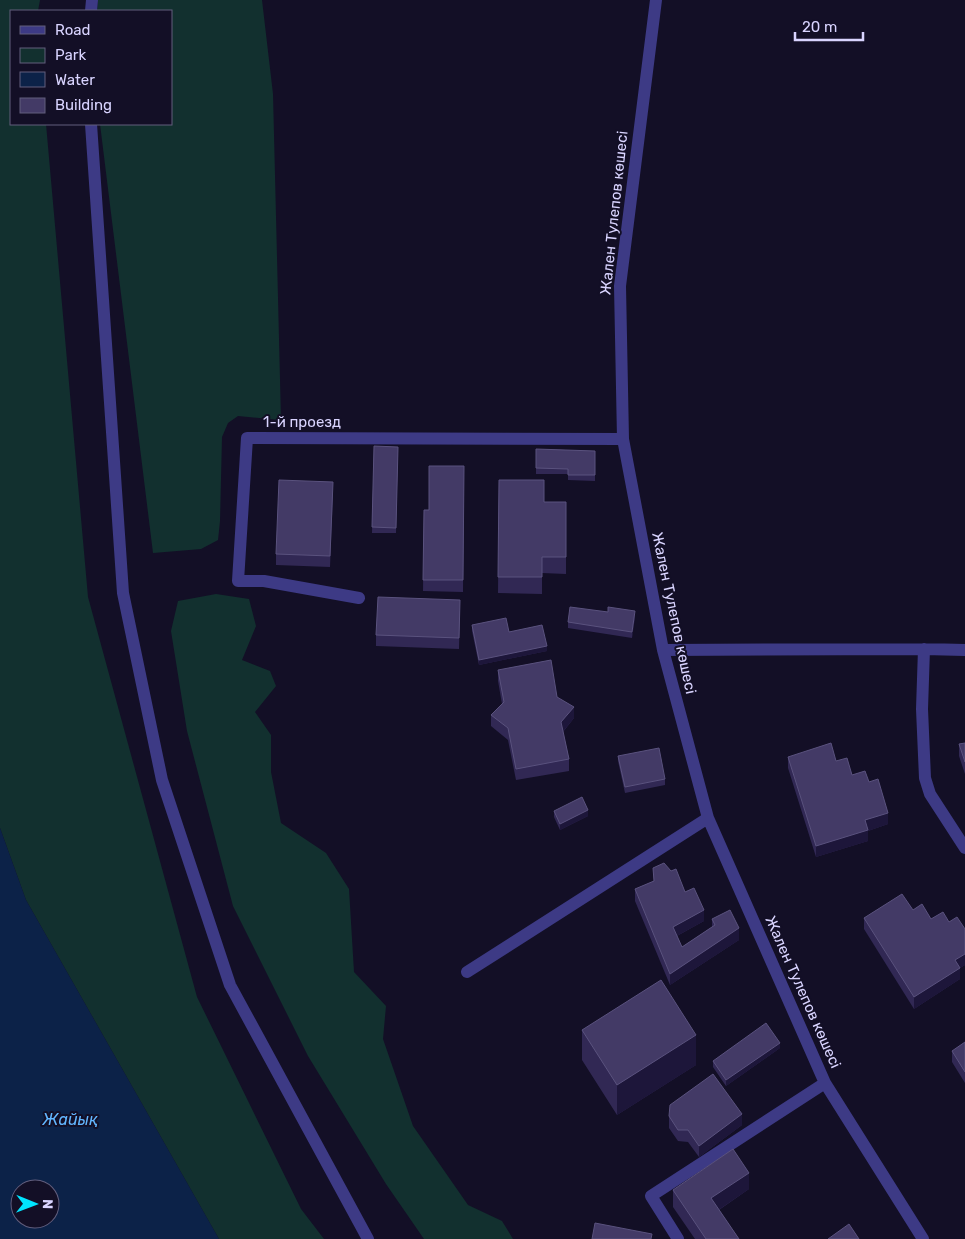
<svg xmlns="http://www.w3.org/2000/svg" width="965" height="1239" viewBox="0 0 965 1239" font-family="Rubik,sans-serif">
  <rect width="100%" height="100%" fill="#130f26"/>
  <path fill="#12302f" d="M0,0H40L38,11H11V124H46L88,597L197,997L301,1209L324,1239H219L26,900L0,828Z
    M98,0H262L273,94L281,420L238,416L228,423L222,437L220,521L218,540L201,549L153,553L100,124H171V11H97Z
    M216,594L249,599L256,626L242,660L270,671L276,686L255,712L271,735V772L281,823L326,853L349,889L354,972L386,1006L383,1039L413,1126L468,1205L502,1221L513,1239H424L386,1184L308,1056L233,906L187,731L171,631L178,601Z"/>
  <path fill="#0c2248" fill-rule="evenodd" d="M0,828L26,900L219,1239H0ZM20,1189H50V1219H20Z"/>
  <g fill="none" stroke-linecap="round" stroke-linejoin="round">
    <path stroke="#3d3a85" stroke-width="12" d="M656,0L620,286L623,439L663,650L708,818L825,1083L923,1239
      M91,11L92,0
      M91,124L123,593L162,780L230,985L368,1239
      M359,598L264,581H238L247,438L623,439
      M924,649L922,709L925,778L930,794L965,848
      M663,650L924,649L965,650
      M467,972L708,818
      M678,1239L651,1196L825,1083"/>
  </g>
  <path fill="#312854" d="M374,446L398,447L396,533H372Z
    M536,449L595,451V481L568,480V474H536Z
    M464,466L463,592L423,591L424,510H429Z
    M499,480L544,502H566V574L542,573V594L498,593Z
    M333,493L330,567L276,565V554Z
    M460,611L459,649L376,646V635Z
    M635,617L632,638L568,628V622Z
    M472,625L509,632L547,651L479,665L472,631Z
    M498,670L557,697L574,718L563,732L569,759V771L516,780L508,740L491,726V715L502,704L498,681Z
    M965,743V774L959,756V744Z
    M618,756L665,779V785L625,793L618,761Z
    M788,757L836,761L852,775L869,782L888,824L868,831V841L816,857L788,768Z
    M554,811L588,816L560,830L554,817Z
    M653,868L685,892L704,921L677,936L682,947L712,927V919L739,940L670,985L635,901V889L654,881Z
    M913,910L931,919L949,922L965,929V965L960,968V979L914,1009L864,929V918Z
    M582,1030L696,1065L617,1115L582,1060Z
    M965,1042V1083L952,1062V1051Z
    M780,1048L726,1086L713,1067V1061Z
    M669,1116L742,1125L699,1157L688,1142L678,1141L669,1128Z
    M749,1189L719,1210L739,1239H695L673,1207V1190Z"/>
  <path fill="#1d163a" d="M635,611V617L632,638V632Z
    M547,646V651L479,665V660Z
    M574,707V718L561,734V722Z
    M588,810V816L560,830V824Z
    M888,813V824L868,831V841L816,857V846L865,820Z
    M704,910V921L673,938V927Z
    M739,928V940L670,985V974Z
    M965,954V965L955,971V960Z
    M960,968V979L914,1009V997Z
    M696,1035V1065L617,1115V1085Z
    M780,1043V1048L726,1086V1080Z
    M742,1114V1125L699,1157V1146Z
    M749,1173V1189L711,1215V1198Z"/>
  <path fill="#433a66" stroke="#5a527e" d="M374,446L398,447L396,528L372,527Z
    M536,449L595,451V475H568V469L536,468Z
    M429,466H464L463,580H423L424,510H429Z
    M279,480L333,482L330,556L276,554Z
    M499,480H544V502H566V557H542V577H498Z
    M378,597L460,600L459,638L376,635Z
    M570,607L608,612V607L635,611L632,632L568,622Z
    M506,618L509,632L542,625L547,646L479,660L472,625Z
    M551,660L557,697L574,707L561,722L569,759L516,769L508,728L491,715L504,702L498,670Z
    M831,743L836,761L847,758L852,775L865,771L869,782L878,779L888,813L865,820L868,830L816,846L788,757Z
    M965,743V762L959,744Z
    M659,748L665,779L625,787L618,756Z
    M582,797L588,810L560,824L554,811Z
    M664,863L671,871L676,869L685,892L694,888L704,910L673,927L682,947L715,925L712,919L730,910L739,928L670,974L635,889L654,881L653,868Z
    M902,894L913,910L922,904L931,919L943,912L949,922L957,917L965,929V954L955,960L960,968L914,997L864,918Z
    M661,980L696,1035L617,1085L582,1030Z
    M766,1023L780,1043L726,1080L713,1061Z
    M965,1042V1072L952,1051Z
    M713,1074L742,1114L699,1146L688,1130H678L669,1116L670,1105Z
    M733,1149L749,1173L711,1198L739,1239H706L673,1190Z
    M595,1223L652,1234L651,1239H592Z
    M849,1224L859,1239H828Z"/>
  <g text-anchor="middle" stroke-width="4" stroke-linejoin="round" paint-order="stroke">
    <g font-size="15" fill="#d9d4ff" stroke="#130f26">
      <text transform="translate(614 213) rotate(-84)" y="5">Жален Тулепов көшесі</text>
      <text x="302" y="427">1-й проезд</text>
      <text transform="translate(674 613) rotate(78)" y="5">Жален Тулепов көшесі</text>
      <text transform="translate(803 992) rotate(66)" y="5">Жален Тулепов көшесі</text>
    </g>
    <g font-size="16" font-style="italic" fill="#62b6ff" stroke="#130f26">
      <text x="70" y="1125">Жайық</text>
    </g>
  </g>
  <rect x="10" y="10" width="162" height="115" fill="#130f26" stroke="#625e7d"/>
  <rect x="20" y="26" width="25" height="8" fill="#3d3a85" stroke="#625e7d"/>
  <text x="55" y="35" font-size="15" fill="#d9d4ff">Road</text>
  <rect x="20" y="48" width="25" height="15" fill="#12302f" stroke="#625e7d"/>
  <text x="55" y="60" font-size="15" fill="#d9d4ff">Park</text>
  <rect x="20" y="72" width="25" height="15" fill="#0c2248" stroke="#625e7d"/>
  <text x="55" y="85" font-size="15" fill="#d9d4ff">Water</text>
  <rect x="20" y="98" width="25" height="15" fill="#433a66" stroke="#625e7d"/>
  <text x="55" y="110" font-size="15" fill="#d9d4ff">Building</text>
  <g transform="translate(35 1204) rotate(91)"><circle r="24" fill="#130f26" stroke="#625e7d"/>
  <path d="M0-4L9 19L0 12L-9 19Z" fill="#00e5ff"/>
  <text y="-8" font-size="14" font-weight="bold" text-anchor="middle" fill="#d9d4ff">N</text>
  </g>
  <path d="M795 32v8h68v-8" fill="none" stroke="#d9d4ff" stroke-width="2.5"/>
  <text x="802" y="32" font-size="15" fill="#d9d4ff" stroke="#130f26" stroke-width="4" paint-order="stroke">20 m</text>
</svg>
